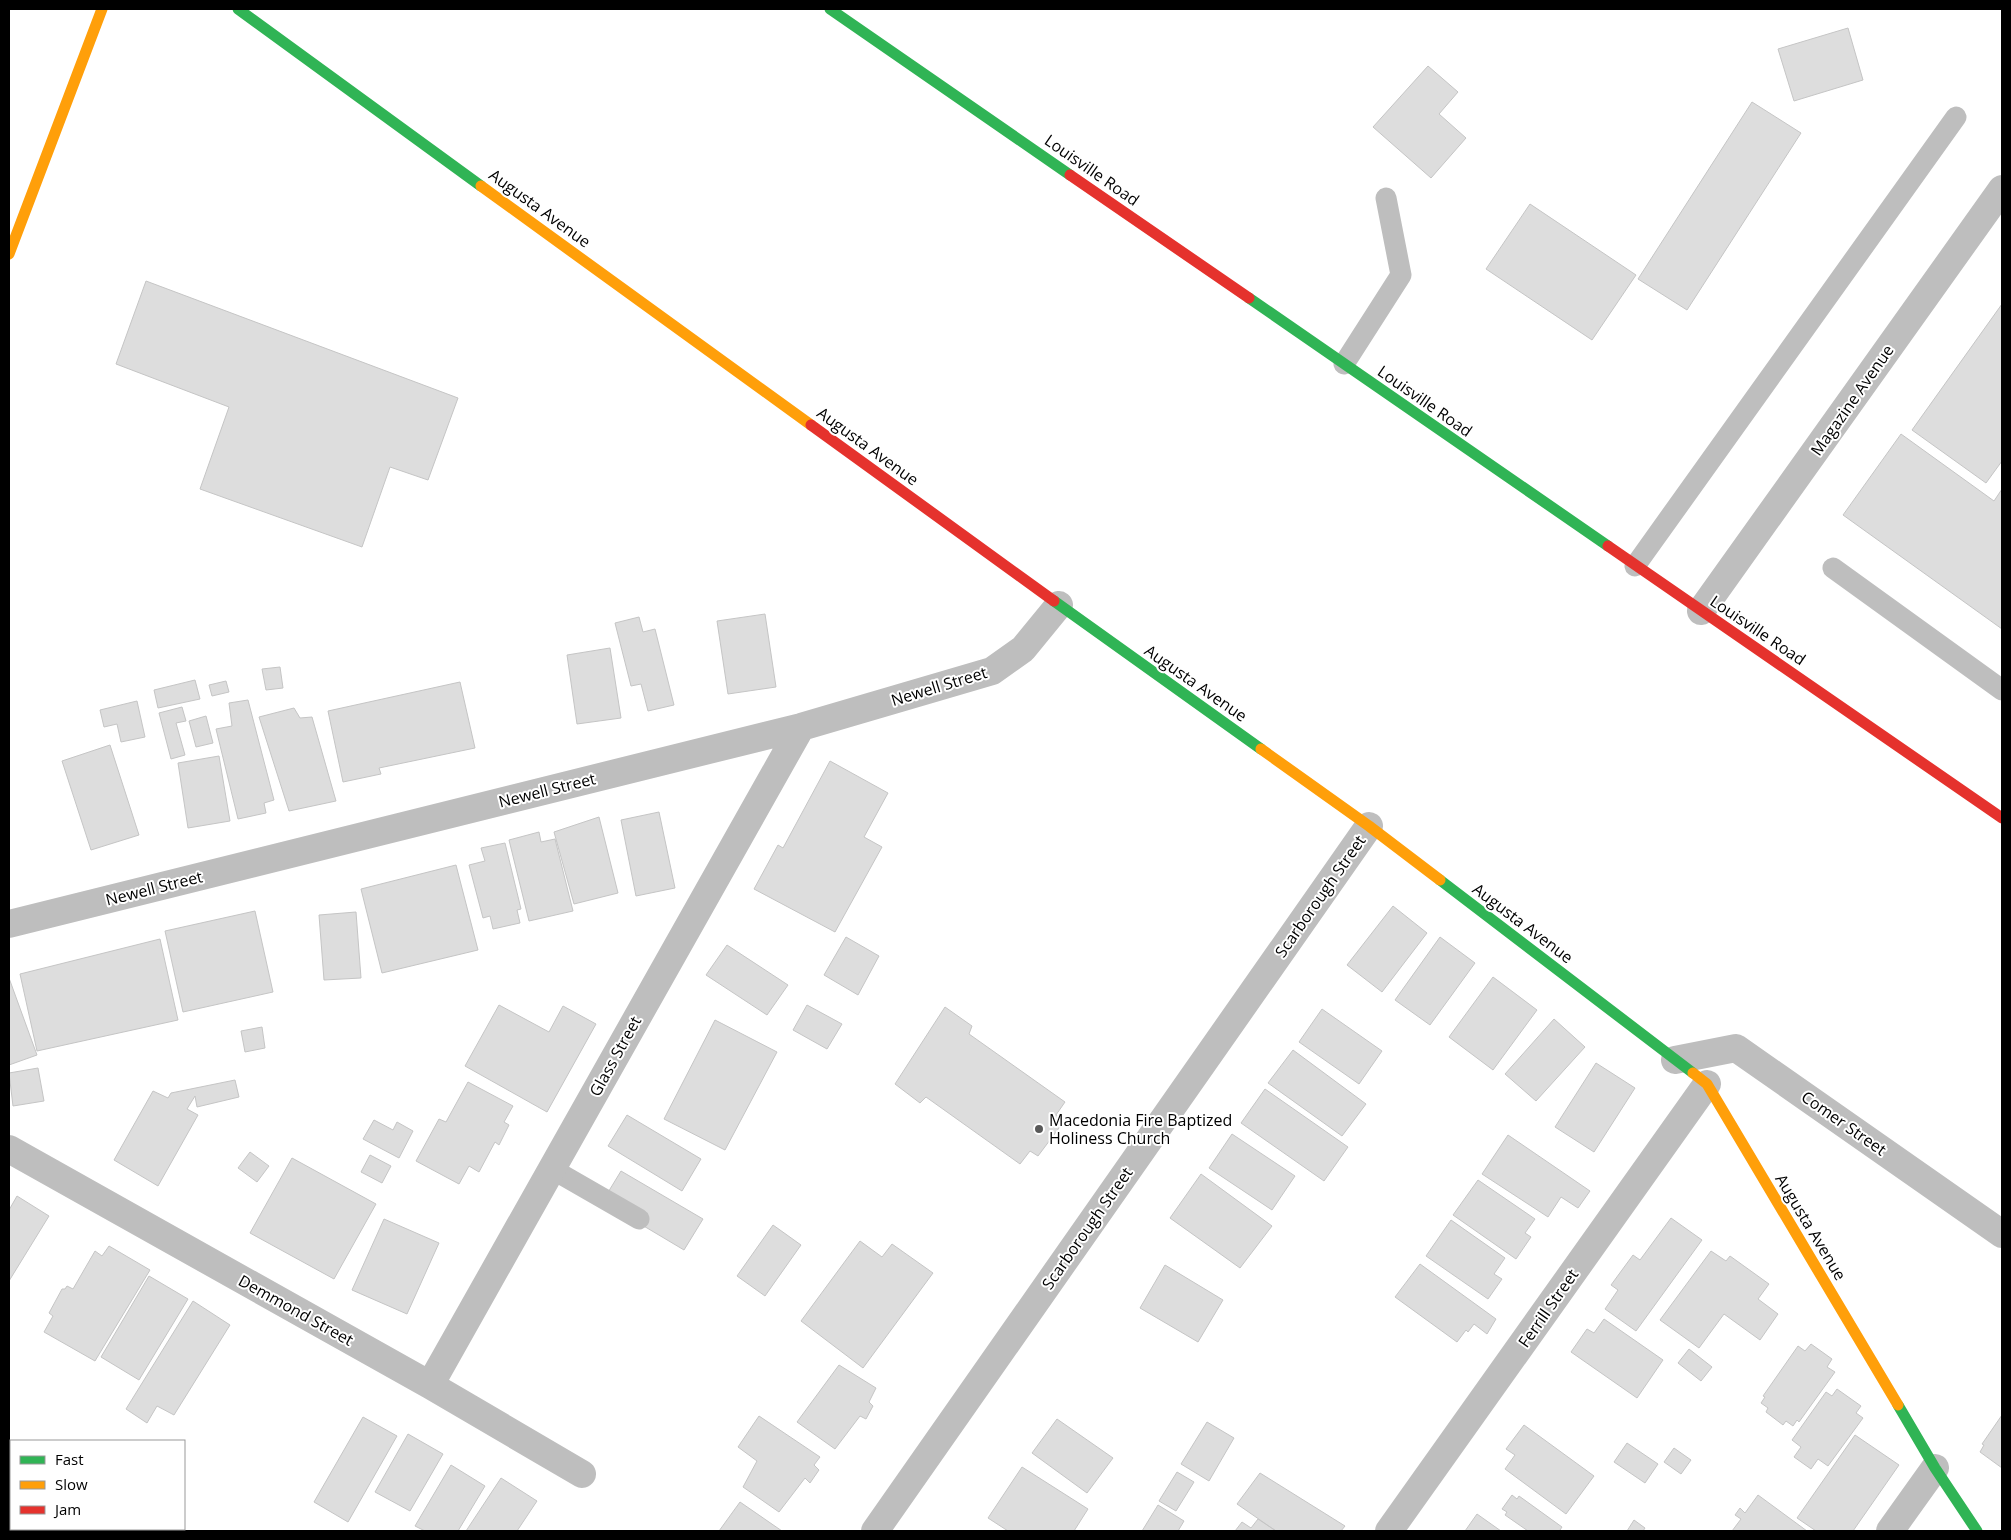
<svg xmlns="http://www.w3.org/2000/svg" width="2011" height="1540" viewBox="0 0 2011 1540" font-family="'Open Sans',sans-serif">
  <rect width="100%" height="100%" fill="#fff"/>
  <path fill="#ddd" stroke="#c5c5c5" d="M1848,28L1863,80L1794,101L1778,49Z
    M1428,66L1458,92L1439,114L1466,138L1431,178L1373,127Z
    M1752,102L1801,133L1687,310L1638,279Z
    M1530,204L1636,275L1592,340L1486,269Z
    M146,281L458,398L428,480L390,467L362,547L200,489L229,407L116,364Z
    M2002,304V461L1986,483L1912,430Z
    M1901,434L1994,501L2002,489V629L1843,515Z
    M765,614L776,687L728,694L717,621Z
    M639,617L643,632L655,629L674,705L648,711L641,684L631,686L615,623Z
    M610,648L621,718L577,724L567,655Z
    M280,667L283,688L266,690L262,669Z
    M195,680L200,699L158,708L154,690Z
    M226,681L229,692L212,696L209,685Z
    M460,682L475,748L379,768L381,774L343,782L328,711Z
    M248,700L274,800L264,803L266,813L238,819L216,729L232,726L229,703Z
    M137,701L145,737L121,742L117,724L104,727L100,710Z
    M182,707L186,721L176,723L185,755L171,759L159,713Z
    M294,708L300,718L312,717L336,801L289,811L259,717Z
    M206,716L213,743L196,747L189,721Z
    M110,745L139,835L91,850L62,761Z
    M219,756L230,821L188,828L178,763Z
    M830,761L888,793L864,837L882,847L835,932L754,889L778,845L783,848Z
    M659,812L675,888L636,896L621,820Z
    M599,817L618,893L574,904L554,832Z
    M539,832L541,842L555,839L573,911L529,921L509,840Z
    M505,843L521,909L517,910L520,923L493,929L490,916L483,918L469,865L485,861L481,848Z
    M456,865L478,950L382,973L361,889Z
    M1393,906L1427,933L1382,992L1347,965Z
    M255,911L273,992L183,1012L165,931Z
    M356,912L361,978L324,980L319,915Z
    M846,937L879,956L858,995L824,975Z
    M1440,937L1475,963L1430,1025L1395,1000Z
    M160,939L178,1020L37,1051L20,974Z
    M727,945L788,985L767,1015L706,975Z
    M1493,977L1537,1010L1493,1070L1449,1037Z
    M9,978L37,1055L9,1065Z
    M499,1005L549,1032L563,1006L596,1024L547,1112L465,1066Z
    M807,1005L842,1024L827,1049L793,1030Z
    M945,1007L972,1026L969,1034L1065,1102L1056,1115L1065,1120L1038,1156L1030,1151L1020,1164L926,1097L920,1103L895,1084Z
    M1322,1009L1382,1051L1359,1084L1299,1042Z
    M1554,1019L1585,1047L1536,1101L1505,1074Z
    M715,1020L777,1052L725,1150L664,1119Z
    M262,1027L265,1048L245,1052L241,1031Z
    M1293,1050L1366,1104L1342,1136L1268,1083Z
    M1596,1063L1635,1088L1594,1152L1555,1127Z
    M38,1068L44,1101L13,1106L9,1073Z
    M235,1080L239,1097L197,1107L195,1096L187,1109L198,1115L158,1186L114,1160L153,1091L168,1098L171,1093Z
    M468,1082L513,1106L504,1122L509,1125L499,1145L495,1142L479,1172L469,1166L459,1184L416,1161L439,1119L446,1122Z
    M1265,1089L1348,1147L1324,1181L1241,1123Z
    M627,1115L701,1159L682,1191L608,1146Z
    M374,1120L393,1130L397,1122L413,1131L399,1158L363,1139Z
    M1232,1134L1295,1176L1272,1210L1209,1168Z
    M1508,1135L1590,1191L1578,1208L1561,1197L1548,1217L1482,1174Z
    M250,1152L269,1166L257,1182L238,1168Z
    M370,1155L391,1166L382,1183L361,1172Z
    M292,1158L376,1204L334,1279L250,1233Z
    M621,1171L703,1219L684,1250L637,1222L607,1194Z
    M1201,1174L1272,1226L1240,1268L1170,1218Z
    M1478,1180L1535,1219L1525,1233L1531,1237L1516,1259L1453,1215Z
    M17,1196L49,1216L9,1281V1210Z
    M1671,1218L1702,1240L1636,1331L1605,1309L1618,1290L1611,1285L1633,1255L1640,1260Z
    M384,1219L439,1243L407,1314L352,1290Z
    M1451,1220L1505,1258L1494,1274L1502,1279L1488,1299L1426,1256Z
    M773,1225L801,1245L765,1296L737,1276Z
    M860,1241L882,1257L892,1244L933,1273L863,1368L801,1321Z
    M109,1246L150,1270L95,1361L44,1332L53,1316L49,1313L62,1289H65L67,1286L73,1289L95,1251L102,1256Z
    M1711,1251L1726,1261L1730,1256L1769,1284L1758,1299L1778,1314L1760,1340L1724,1314L1699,1348L1660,1320Z
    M1420,1264L1496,1319L1487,1334L1474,1324L1468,1332L1466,1330L1457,1342L1395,1297Z
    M1165,1265L1223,1300L1198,1342L1140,1308Z
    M149,1276L188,1299L139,1380L101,1357Z
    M193,1301L230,1325L174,1415L157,1406L147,1423L126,1409Z
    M1604,1319L1663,1360L1637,1398L1571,1352L1587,1329L1594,1333Z
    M1811,1344L1832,1359L1827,1367L1835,1372L1799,1422L1797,1420L1793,1426L1786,1421L1783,1425L1766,1412L1768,1408L1761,1403L1765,1397L1763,1396L1798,1346L1805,1351Z
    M1689,1349L1712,1367L1701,1381L1678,1363Z
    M839,1365L876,1388L869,1402L873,1406L866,1419L860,1416L835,1449L797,1422Z
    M1837,1389L1861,1406L1856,1413L1863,1418L1828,1466L1818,1459L1811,1469L1794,1457L1801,1447L1792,1440L1826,1392L1832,1396Z
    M2002,1415V1468L1980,1452L1984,1445L1982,1444Z
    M759,1416L820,1457L814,1465L819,1470L810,1483L805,1478L779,1512L743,1487L757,1461L738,1447Z
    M363,1417L397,1436L348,1522L314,1502Z
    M1057,1419L1113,1458L1087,1493L1032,1453Z
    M1207,1422L1234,1438L1209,1481L1181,1464Z
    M1524,1425L1594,1476L1566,1514L1505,1469L1515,1455L1506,1449Z
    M408,1434L443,1454L410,1511L375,1492Z
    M1855,1435L1899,1465L1853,1531H1816L1797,1518Z
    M1627,1443L1658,1464L1645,1483L1614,1462Z
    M1674,1448L1691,1460L1681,1474L1664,1462Z
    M451,1465L485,1486L458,1531H425L415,1526Z
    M1022,1467L1088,1509L1074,1531H1008L988,1518Z
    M1177,1472L1194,1482L1176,1511L1159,1501Z
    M1260,1473L1345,1526L1341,1531H1276L1237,1504Z
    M9,1476L11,1477V1515L9,1519Z
    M501,1478L537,1501L517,1531H466Z
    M1512,1495L1517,1499L1519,1496L1562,1527L1560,1530L1562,1531H1528L1505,1515L1507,1512L1502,1509Z
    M1758,1495L1807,1531H1732L1741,1519L1735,1515L1740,1508L1745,1513Z
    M740,1502L782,1531H719Z
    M1158,1505L1184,1521L1178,1531H1142Z
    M1477,1514L1501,1531H1465Z
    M1258,1519L1276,1531H1235L1242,1522L1251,1528Z
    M1634,1520L1645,1528L1643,1531H1627Z"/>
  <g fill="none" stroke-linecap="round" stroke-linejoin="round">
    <path stroke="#bebebe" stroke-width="21" d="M1344,364L1401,275L1386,198
      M1635,566L1956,117
      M1833,568L2002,690
      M552,1169L639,1219"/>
    <path stroke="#bebebe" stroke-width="28" d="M1701,611L2002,189
      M9,924L801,727L992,671L1023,649L1059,605
      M1675,1060L1736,1048L2002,1234
      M9,1149L430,1385L582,1474
      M430,1385L801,727
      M875,1531L1369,826
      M1389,1531L1707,1084
      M1890,1531L1935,1468"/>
    <path stroke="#30b455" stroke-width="11" d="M238,9L481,186
      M830,9L1070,175
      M1249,298L1608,546
      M1054,601L1261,749
      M1440,880L1693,1073
      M1898,1405L1935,1468L1977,1531"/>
    <path stroke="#ff9f0a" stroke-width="11" d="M481,186L811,425
      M9,254L102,9
      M1261,749L1369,826L1440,880
      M1693,1073L1707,1084L1898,1405"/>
    <path stroke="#e5322d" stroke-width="11" d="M1070,175L1249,298
      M811,425L1054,601
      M1608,546L2002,818"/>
  </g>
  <circle fill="#595959" stroke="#fff" stroke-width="2" cx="1039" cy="1129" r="5"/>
  <g text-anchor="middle" stroke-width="4" stroke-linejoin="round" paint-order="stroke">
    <g font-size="16" fill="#000" stroke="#fff">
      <text transform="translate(1092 170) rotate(35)" y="6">Louisville Road</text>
      <text transform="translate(540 208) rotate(36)" y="6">Augusta Avenue</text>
      <text transform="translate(1852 400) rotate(-55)" y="6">Magazine Avenue</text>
      <text transform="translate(1425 401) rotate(35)" y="6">Louisville Road</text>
      <text transform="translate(868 446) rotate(36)" y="6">Augusta Avenue</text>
      <text transform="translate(1758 630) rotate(34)" y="6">Louisville Road</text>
      <text transform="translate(1196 683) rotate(35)" y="6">Augusta Avenue</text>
      <text transform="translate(939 686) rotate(-17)" y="6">Newell Street</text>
      <text transform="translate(547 790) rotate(-14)" y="6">Newell Street</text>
      <text transform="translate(154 888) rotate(-14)" y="6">Newell Street</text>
      <text transform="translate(1320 896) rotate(-55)" y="6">Scarborough Street</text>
      <text transform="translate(1523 923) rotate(37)" y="6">Augusta Avenue</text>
      <text transform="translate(615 1056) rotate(-61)" y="6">Glass Street</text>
      <text transform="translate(1844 1123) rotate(35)" y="6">Comer Street</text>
      <text transform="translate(1811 1227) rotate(59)" y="6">Augusta Avenue</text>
      <text transform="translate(1087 1228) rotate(-55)" y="6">Scarborough Street</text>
      <text transform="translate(1548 1308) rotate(-55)" y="6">Ferrill Street</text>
      <text transform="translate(296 1310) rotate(29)" y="6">Demmond Street</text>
    </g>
    <g font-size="16" fill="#000" stroke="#fff" text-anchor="start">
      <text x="1049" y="1126">Macedonia Fire Baptized<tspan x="1049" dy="18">Holiness Church</tspan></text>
    </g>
  </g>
  <rect width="2011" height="1540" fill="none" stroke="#000000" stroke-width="20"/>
  <rect x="10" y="1440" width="175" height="90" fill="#ffffff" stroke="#999999"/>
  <rect x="20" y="1456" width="25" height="8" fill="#30b455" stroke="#999999"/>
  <text x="55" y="1465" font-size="15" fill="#000000">Fast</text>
  <rect x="20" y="1481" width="25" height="8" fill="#ff9f0a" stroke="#999999"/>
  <text x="55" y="1490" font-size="15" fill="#000000">Slow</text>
  <rect x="20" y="1506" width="25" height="8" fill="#e5322d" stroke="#999999"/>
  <text x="55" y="1515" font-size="15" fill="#000000">Jam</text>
</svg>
